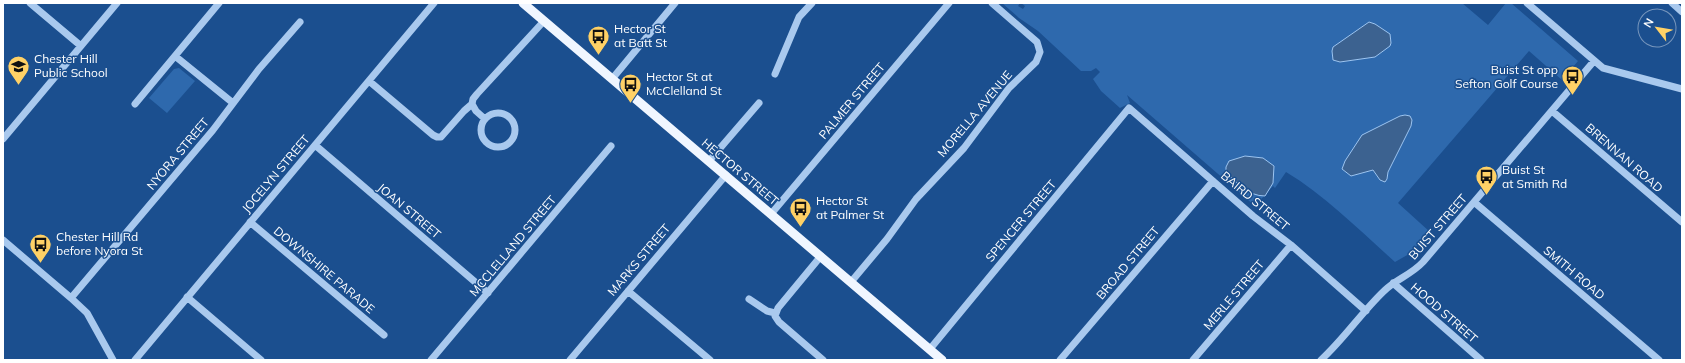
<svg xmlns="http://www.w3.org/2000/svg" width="1685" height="363" viewBox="0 0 1685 363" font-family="Mulish,sans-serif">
  <rect width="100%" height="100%" fill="#1b4f8f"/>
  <path fill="#2e69ad" d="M1002,3H1020L1018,6L1023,9L1025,6L1021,3H1462L1488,25L1506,3H1511L1578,61L1562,80L1529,51L1398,203L1430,232L1409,254L1395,262C1360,231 1326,196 1286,172L1275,188L1273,186L1255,206L1127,95L1130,103L1120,108L1101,91L1093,79L1100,72L1096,68L1091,71H1081L1038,31L1019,18Z
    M179,68L195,81L167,113L149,98L174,69Z"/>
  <path fill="#3c6290" stroke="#9cc4f0" d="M1369,22L1375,24L1390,34L1391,43L1390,46L1375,57L1340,62L1333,60L1332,51L1333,47Z
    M1405,115L1410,116L1412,120L1411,126L1388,172L1387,179L1385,182L1380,180L1373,170L1351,176L1342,169L1345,161L1362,135L1400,116Z
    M1245,156L1263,158L1274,166L1273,183L1265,196C1248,196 1238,183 1226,173V167L1229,161Z"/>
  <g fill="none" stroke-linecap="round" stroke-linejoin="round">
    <path stroke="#a9c9ee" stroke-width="7" d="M30,3L81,46
      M1527,3L1603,68L1682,89
      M1672,3L1682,12
      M175,56L233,103
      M775,74L799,17L812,3
      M612,79L675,3
      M369,81L433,135L437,137H441L464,111L472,104L473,99L477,94L544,21
      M135,104L219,3
      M472,104L476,111L485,119
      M1552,111L1682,222
      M481 130a17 17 0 1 1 34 0a17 17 0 1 1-34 0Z
      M3,139L117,3
      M315,145L488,293
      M709,161L759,103
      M1474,202L1659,360
      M771,214L949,3
      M250,222L384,335
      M3,240L71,298L87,313L113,360
      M821,256L778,308L775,316L779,322L823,360
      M851,282L887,239L916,199L964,148L1009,88L1036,62L1040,52L1037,42L992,3
      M1393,283L1481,360
      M628,291L710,360
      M187,297L261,360
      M71,298L213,130L259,69L300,22
      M749,299L767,311L775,313
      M930,349L1129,108L1253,216L1291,245L1366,311
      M135,360L434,3
      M431,360L611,146
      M570,360L726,175
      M1060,360L1213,181
      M1193,360L1291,245
      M1321,360C1344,339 1361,313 1384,291C1396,279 1411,275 1423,262L1594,61"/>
    <path stroke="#f0f6ff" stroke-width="9" d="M523,3L942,360"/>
  </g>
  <defs>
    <symbol id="bus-pin" viewBox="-11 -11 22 30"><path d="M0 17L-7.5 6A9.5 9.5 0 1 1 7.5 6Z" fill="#ffd166" stroke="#1b4f8f"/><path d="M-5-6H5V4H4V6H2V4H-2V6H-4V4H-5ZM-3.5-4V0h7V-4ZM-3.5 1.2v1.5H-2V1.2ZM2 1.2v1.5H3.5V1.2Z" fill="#111"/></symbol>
    <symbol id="school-pin" viewBox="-11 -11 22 30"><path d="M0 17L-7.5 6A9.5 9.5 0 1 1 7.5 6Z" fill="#ffd166" stroke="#1b4f8f"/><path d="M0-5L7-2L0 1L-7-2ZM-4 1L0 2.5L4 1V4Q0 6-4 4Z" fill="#111"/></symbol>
  </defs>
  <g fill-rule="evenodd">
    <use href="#bus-pin" x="586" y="24" width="25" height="34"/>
    <use href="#school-pin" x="6" y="54" width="25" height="34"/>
    <use href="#bus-pin" x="1560" y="64" width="25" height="34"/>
    <use href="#bus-pin" x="618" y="72" width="25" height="34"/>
    <use href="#bus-pin" x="1474" y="164" width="25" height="34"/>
    <use href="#bus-pin" x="788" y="196" width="25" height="34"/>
    <use href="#bus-pin" x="28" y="232" width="25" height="34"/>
  </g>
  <g text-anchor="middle" stroke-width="3" stroke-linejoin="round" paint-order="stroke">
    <g font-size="12" fill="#fff" stroke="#1b4f8f" text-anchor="start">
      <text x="614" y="33">Hector St<tspan x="614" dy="14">at Batt St</tspan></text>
      <text x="34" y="63">Chester Hill<tspan x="34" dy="14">Public School</tspan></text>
      <text x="1558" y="74" text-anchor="end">Buist St opp<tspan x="1558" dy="14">Sefton Golf Course</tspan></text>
      <text x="646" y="81">Hector St at<tspan x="646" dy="14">McClelland St</tspan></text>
      <text x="1502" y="174">Buist St<tspan x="1502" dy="14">at Smith Rd</tspan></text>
      <text x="816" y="205">Hector St<tspan x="816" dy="14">at Palmer St</tspan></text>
      <text x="56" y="241">Chester Hill Rd<tspan x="56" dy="14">before Nyora St</tspan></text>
    </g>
    <g font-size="12" fill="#fff" stroke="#1b4f8f">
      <text transform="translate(852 101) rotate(-50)" y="4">PALMER STREET</text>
      <text transform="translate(975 114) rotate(-50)" y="4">MORELLA AVENUE</text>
      <text transform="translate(178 154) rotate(-50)" y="4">NYORA STREET</text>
      <text transform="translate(1624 158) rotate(41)" y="4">BRENNAN ROAD</text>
      <text transform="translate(740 172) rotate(40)" y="4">HECTOR STREET</text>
      <text transform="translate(276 174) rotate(-50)" y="4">JOCELYN STREET</text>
      <text transform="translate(1255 201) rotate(40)" y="4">BAIRD STREET</text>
      <text transform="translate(409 211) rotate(40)" y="4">JOAN STREET</text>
      <text transform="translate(1021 221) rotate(-50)" y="4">SPENCER STREET</text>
      <text transform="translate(1438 227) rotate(-49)" y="4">BUIST STREET</text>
      <text transform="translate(513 246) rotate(-50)" y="4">MCCLELLAND STREET</text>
      <text transform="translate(639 260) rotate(-50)" y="4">MARKS STREET</text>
      <text transform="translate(1128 263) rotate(-50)" y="4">BROAD STREET</text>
      <text transform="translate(324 270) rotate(40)" y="4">DOWNSHIRE PARADE</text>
      <text transform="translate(1574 273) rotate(40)" y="4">SMITH ROAD</text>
      <text transform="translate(1234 295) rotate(-50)" y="4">MERLE STREET</text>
      <text transform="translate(1444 313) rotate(41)" y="4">HOOD STREET</text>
    </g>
  </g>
  <rect width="1685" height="363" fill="none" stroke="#ffffff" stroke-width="8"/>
  <g transform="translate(1657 28) rotate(301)"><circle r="19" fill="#1b4f8f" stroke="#7695bc"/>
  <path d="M0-3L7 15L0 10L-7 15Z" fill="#ffd166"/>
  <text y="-6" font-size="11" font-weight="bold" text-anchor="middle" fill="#ffffff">N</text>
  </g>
</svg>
